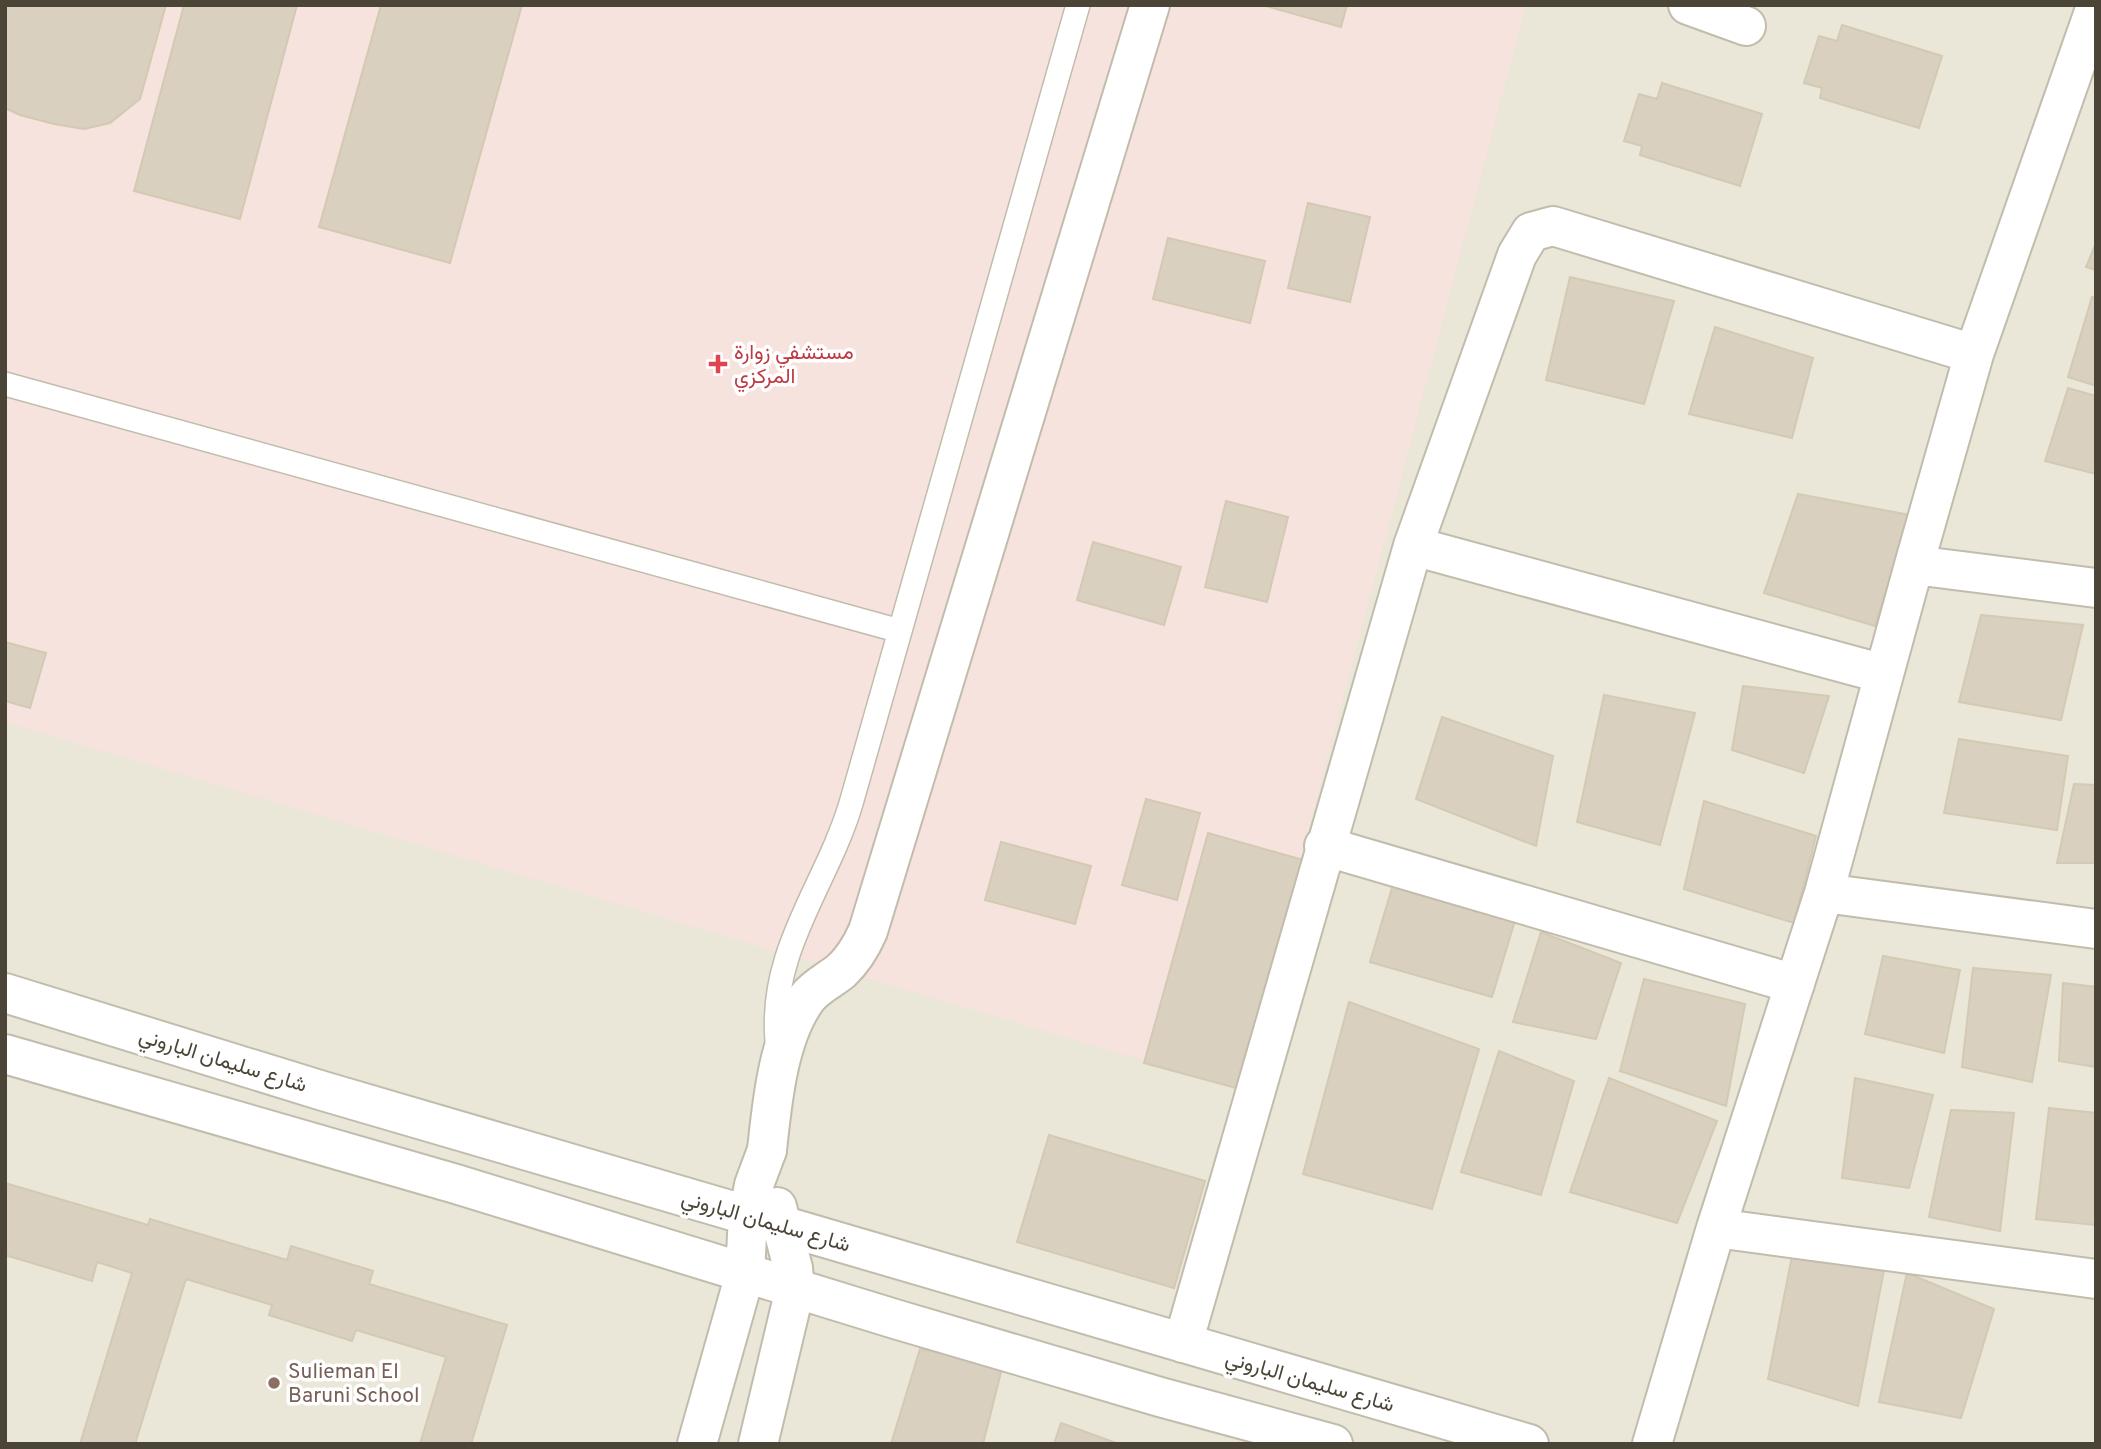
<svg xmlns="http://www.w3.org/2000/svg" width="2101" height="1449" viewBox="0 0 2101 1449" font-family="Overpass,Vazirmatn,sans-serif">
  <rect width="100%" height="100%" fill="#f6f3eb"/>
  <path fill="#eae6d8" d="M5,5H2096V1444H5Z"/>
  <path fill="#f7e3de" d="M5,5H1526L1240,1089L5,722Z"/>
  <path fill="#d9d0bf" stroke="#d4c9b2" stroke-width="2" d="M5,5H166L140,99L110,123L84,129L54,124L20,115L5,108Z
    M184,5H297L240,219L134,191Z
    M381,5H522L450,263L319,227Z
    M1262,5H1347L1341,27Z
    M1842,25L1942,56L1919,128L1820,98L1822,88L1804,83L1819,36L1837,41Z
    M1662,83L1762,114L1740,186L1640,155L1642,146L1624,141L1639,94L1657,99Z
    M1308,203L1370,217L1350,302L1288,288Z
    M1168,238L1265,261L1250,323L1153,299Z
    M2096,243V270L2086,267Z
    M1570,277L1674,301L1644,404L1546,380Z
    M2092,297L2096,299V386L2068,377Z
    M1715,327L1813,358L1792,438L1689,414Z
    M2068,388L2096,396V474L2045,461Z
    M1798,494L1910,515L1875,626L1764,593Z
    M1226,501L1288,517L1267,602L1205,587Z
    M1093,542L1181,567L1164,625L1077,600Z
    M1981,615L2083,625L2061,720L1959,702Z
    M5,642L46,653L30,708L5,701Z
    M1743,686L1829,696L1804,773L1732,750Z
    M1604,695L1695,713L1660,845L1577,822Z
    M1442,717L1553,756L1536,846L1416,799Z
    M1959,739L2068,756L2057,830L1944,813Z
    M2074,784L2096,785V863H2057Z
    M1146,799L1200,813L1177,900L1122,885Z
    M1704,801L1816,836L1794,923L1684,889Z
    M1208,833L1303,860L1240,1089L1144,1063Z
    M1001,842L1091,866L1075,924L985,900Z
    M1394,881L1517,914L1492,997L1370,962Z
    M1541,932L1621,963L1596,1039L1513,1022Z
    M1883,956L1960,970L1944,1053L1865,1034Z
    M1973,968L2051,975L2032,1082L1962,1067Z
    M1644,979L1745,1004L1726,1106L1620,1071Z
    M2063,983L2096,987V1067L2059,1061Z
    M1349,1002L1479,1049L1432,1209L1303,1174Z
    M1499,1051L1574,1081L1541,1195L1461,1172Z
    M1609,1078L1717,1121L1677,1223L1570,1192Z
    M1855,1078L1933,1095L1909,1188L1842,1178Z
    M2049,1108L2096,1113V1225L2036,1219Z
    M1951,1110L2014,1113L2000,1231L1929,1217Z
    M1049,1135L1205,1181L1174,1288L1017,1242Z
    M5,1183L148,1225L150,1219L287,1260L291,1246L373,1271L369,1284L507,1325L471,1444H420L446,1357L356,1330L352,1341L269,1315L272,1305L186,1279L135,1444H80L132,1273L97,1262L92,1281L5,1255Z
    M1792,1256L1885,1265L1858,1406L1768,1379Z
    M1907,1273L1994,1309L1961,1418L1879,1402Z
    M920,1349L1003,1364L983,1444H891Z
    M1061,1423L1119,1444H1054Z"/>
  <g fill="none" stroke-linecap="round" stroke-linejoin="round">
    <defs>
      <path id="service" d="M5,384L900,631
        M777,1041C769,948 828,884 852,800C929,536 1002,270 1078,5"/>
      <path id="minor" d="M1688,5L1746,26
        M1413,546L1884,674
        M1914,565L2096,588
        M1324,846L1795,984
        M1824,893L2096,929
        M767,1150C772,1103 778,1037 807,998C815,987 830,980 841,971C854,959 861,947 868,931L1150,5
        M1716,1228L2096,1279
        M1183,1343L1413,546L1517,255L1531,232L1553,226L1974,354
        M1652,1444L1716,1228L1824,893L1914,565L1974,354L2096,6"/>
      <path id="tertiary" d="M5,993L323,1091L1529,1444
        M5,1054L456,1184L895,1319L1160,1397L1333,1444
        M697,1444L745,1274L748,1216L754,1185L767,1150
        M758,1444L795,1289L793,1268L777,1207"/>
    </defs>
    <use href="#service" stroke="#c2bcac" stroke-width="26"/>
    <use href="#minor" stroke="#c2bcac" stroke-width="42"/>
    <use href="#tertiary" stroke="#c2bcac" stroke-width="42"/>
    <use href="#service" stroke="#fff" stroke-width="23"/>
    <use href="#minor" stroke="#fff" stroke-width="38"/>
    <use href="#tertiary" stroke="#fff" stroke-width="38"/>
  </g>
  <path fill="#e0444e" stroke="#fff" stroke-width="2.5" d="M714.5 353.5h7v7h7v7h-7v7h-7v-7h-7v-7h7z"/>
  <circle fill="#8d6e63" stroke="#fff" stroke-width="2.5" cx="274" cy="1383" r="7"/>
  <g text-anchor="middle" stroke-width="7" stroke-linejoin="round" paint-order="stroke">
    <g font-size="21" fill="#be3a42" stroke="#fff" text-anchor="start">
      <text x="734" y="359">مستشفي زوارة<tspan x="734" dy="24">المركزي</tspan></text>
    </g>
    <g font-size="21" fill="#4b4538" stroke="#fff">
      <text transform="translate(223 1060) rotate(17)" y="7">شارع سليمان الباروني</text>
      <text transform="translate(766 1221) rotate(16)" y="7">شارع سليمان الباروني</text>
      <text transform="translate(1310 1381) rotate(16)" y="7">شارع سليمان الباروني</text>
    </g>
    <g font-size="21" fill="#785e54" stroke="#fff" text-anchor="start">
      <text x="288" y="1378">Sulieman El<tspan x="288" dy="24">Baruni School</tspan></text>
    </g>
  </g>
  <rect width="2101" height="1449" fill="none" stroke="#4b4538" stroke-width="14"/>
</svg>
